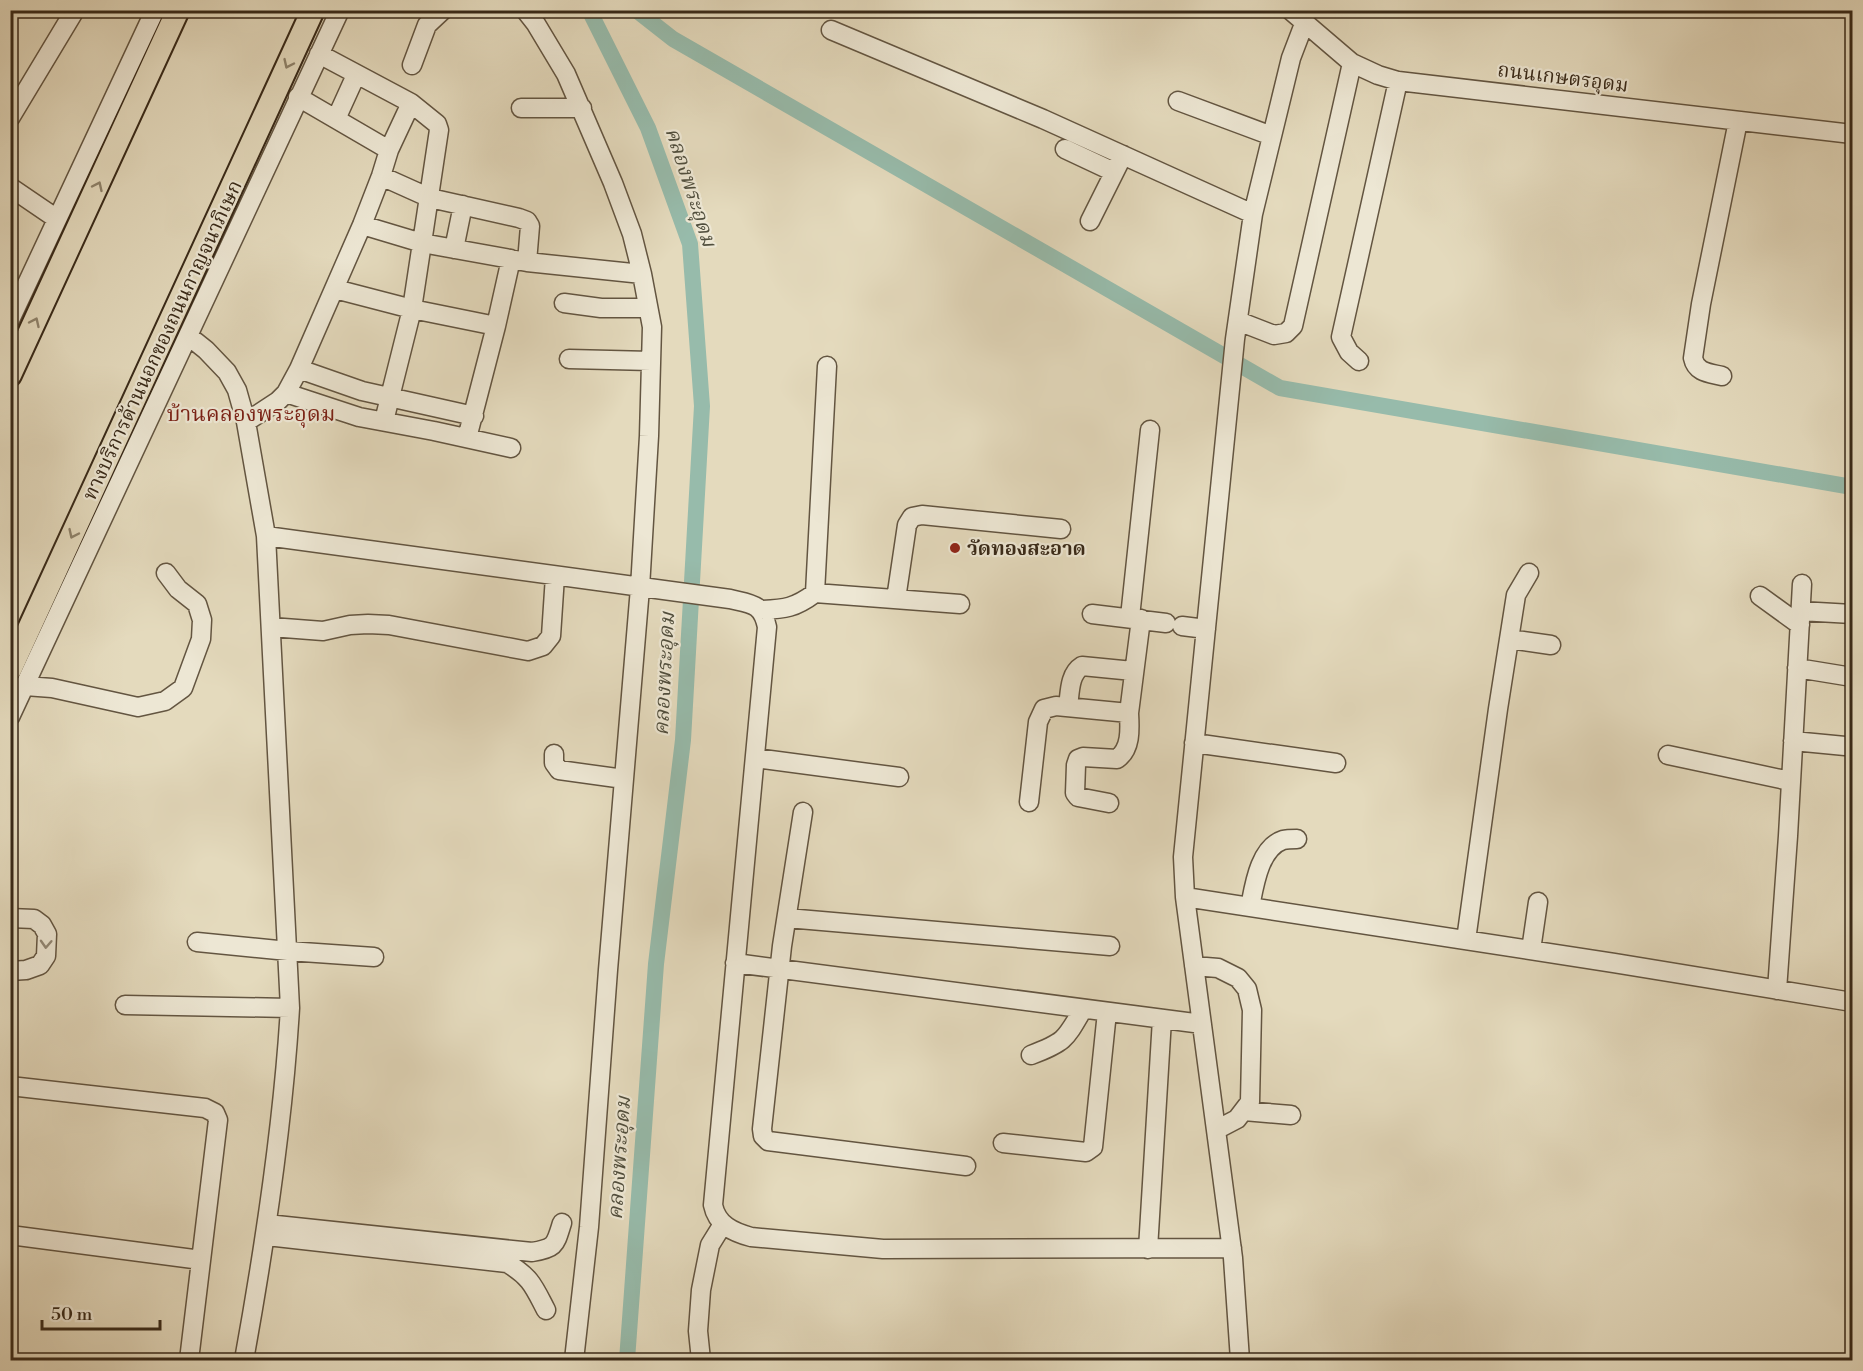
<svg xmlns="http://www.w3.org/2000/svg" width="1863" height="1371" viewBox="0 0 1863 1371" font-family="'Libre Bodoni','Noto Serif Thai',serif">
  <rect width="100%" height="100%" fill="#e4dabd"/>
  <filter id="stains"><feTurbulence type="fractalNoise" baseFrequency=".00333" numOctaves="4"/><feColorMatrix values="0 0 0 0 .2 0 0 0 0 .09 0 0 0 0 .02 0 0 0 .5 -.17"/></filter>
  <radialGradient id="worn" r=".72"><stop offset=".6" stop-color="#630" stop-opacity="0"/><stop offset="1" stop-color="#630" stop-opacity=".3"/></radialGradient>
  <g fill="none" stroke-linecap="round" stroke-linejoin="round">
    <path stroke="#97bbab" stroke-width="16" d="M589,10L648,128L690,244L702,406L683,740L656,964L627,1360
      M636,10L673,39L1280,388L1852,487"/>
    <defs>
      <path id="minor" d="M525,10L536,24L566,74L613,183L632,234L642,274L652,327L649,436L640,588L608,970L589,1227L574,1360
        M1290,10L1352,63L1378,75L1398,81L1852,134
        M831,30L1043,119L1253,214
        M319,54L411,103L437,124L439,130L422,243L362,225
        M412,65L427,25L443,10
        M298,97L389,150
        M1178,101L1272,136
        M521,108H582
        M10,118L75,10
        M336,119L356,75
        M1065,149L1114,172
        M381,176L430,198L519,218L527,221L530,226L527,262
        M10,187L57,219
        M1090,221L1123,155
        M454,249L463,205
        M335,289L412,309L496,326L467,438
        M564,303L601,308H648
        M10,320L155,10
        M1238,321L1274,335L1286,333L1293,326L1352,63
        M496,326L511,259
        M188,338L196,342L206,350L227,372L237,390L246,422L266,536L290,1008C283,1126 265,1244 244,1360
        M569,359L651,361
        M1359,361L1349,352L1341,337L1398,81
        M299,369L362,391L474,416
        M1722,376C1710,373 1696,373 1693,358L1701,304L1738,121
        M286,393L359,417L434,431L511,448
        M384,421L412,309L422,243L527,262L642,274
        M246,422L278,401L286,393L299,369L362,225L381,176L389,150L411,103
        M266,536L730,599C751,604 762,603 767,627L713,1205C717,1225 733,1232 751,1237L883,1249L1232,1248
        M815,593L960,604
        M1760,596L1800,625
        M896,599L907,525L912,517L922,515L1061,529
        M761,610C785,609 795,608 815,593L827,366
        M1800,611L1852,614
        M1092,614L1166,623
        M1130,617L1150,430
        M1182,626L1206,629
        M271,627L323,631L350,625L368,624L389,625L528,651L543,646L551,636L555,576
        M1509,639L1551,645
        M1797,668L1852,677
        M25,686L52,688L138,707L165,701L183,688L201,639L202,620L197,604L178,589L166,573
        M1068,707C1070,693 1069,674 1082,666L1133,671
        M10,717L340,10
        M1793,741L1845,746
        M1194,743L1336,763
        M554,754V763L559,770L624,779
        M1668,755L1790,781
        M755,758L899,777
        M1029,802L1038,722L1044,709L1056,706L1129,713L1141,619
        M1109,803L1078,797L1075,793L1076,765L1078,759L1083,757L1117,759C1131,749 1130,730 1129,713
        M803,812L782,946L762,1129L763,1136L768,1141L966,1166
        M1185,897L1614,963L1852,1002
        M1250,907C1254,887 1259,848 1283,840C1287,839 1293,839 1297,839
        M10,918L34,919L42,925L47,934L46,956L40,965L26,970L10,971
        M787,918L1110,946
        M1466,940L1498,709L1516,595L1529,573
        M197,942L288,951L374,957
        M1531,950L1538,902
        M735,963L1202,1024
        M1194,966L1218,968L1238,978L1247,989L1252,1010L1250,1102L1237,1119L1216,1130
        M1777,990L1788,836L1802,584
        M125,1005L290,1008
        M1031,1055C1065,1042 1065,1040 1083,1009
        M10,1086L205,1108L215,1113L218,1120L189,1360
        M1244,1111L1291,1115
        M1003,1143L1086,1152L1093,1147L1107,1012
        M267,1224L532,1252C556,1248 555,1245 562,1223
        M10,1235L201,1260
        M276,1237L507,1263C531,1277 534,1287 546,1310
        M1148,1249L1162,1019
        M701,1360L698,1331L701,1290L710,1245L723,1224
        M1240,1360L1233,1258L1185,897L1183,857L1235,339L1253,214L1291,58L1304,24"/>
      <path id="major" d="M10,375L178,10
        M10,670L313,10"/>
    </defs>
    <use href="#minor" stroke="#635541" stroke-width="21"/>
    <use href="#major" stroke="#382918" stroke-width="26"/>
    <use href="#minor" stroke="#ede7d4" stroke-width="18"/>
    <use href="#major" stroke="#e4dabd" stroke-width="22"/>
  </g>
  <defs><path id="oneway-chevron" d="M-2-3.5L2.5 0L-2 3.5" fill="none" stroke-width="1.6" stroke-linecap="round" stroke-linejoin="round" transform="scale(1.5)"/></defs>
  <g stroke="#8e826a">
    <use href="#oneway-chevron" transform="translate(288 64) rotate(115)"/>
    <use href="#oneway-chevron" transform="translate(98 186) rotate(-65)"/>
    <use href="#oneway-chevron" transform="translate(35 322) rotate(-65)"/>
    <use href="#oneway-chevron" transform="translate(73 534) rotate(115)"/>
  </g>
  <use stroke="#928876" href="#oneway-chevron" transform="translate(46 944) rotate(93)"/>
  <circle fill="#8f2418" stroke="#ede7d4" stroke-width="2" cx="955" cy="548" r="6"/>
  <g text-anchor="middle" stroke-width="4.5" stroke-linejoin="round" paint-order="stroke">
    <g font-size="20" fill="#382918" stroke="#ede7d4">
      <text transform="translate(1563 77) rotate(7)" y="7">ถนนเกษตรอุดม</text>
      <text transform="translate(162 340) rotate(-65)" y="7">ทางบริการด้านนอกของถนนกาญจนาภิเษก</text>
    </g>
    <g font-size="20" font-weight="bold" fill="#382918" stroke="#ede7d4" text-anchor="start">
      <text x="967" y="555">วัดทองสะอาด</text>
    </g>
    <g font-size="21" font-style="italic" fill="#504e3d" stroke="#ede7d4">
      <text transform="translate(691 187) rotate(72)" y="7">คลองพระอุดม</text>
      <text transform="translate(664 674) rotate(-87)" y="7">คลองพระอุดม</text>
      <text transform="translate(619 1158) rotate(-86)" y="7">คลองพระอุดม</text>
    </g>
    <g font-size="22" fill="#7a1f14" stroke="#ede7d4">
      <text x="251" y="421">บ้านคลองพระอุดม</text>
    </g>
  </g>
  <rect width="1863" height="1371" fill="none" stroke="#e4dabd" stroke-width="36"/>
  <rect x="12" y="12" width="1839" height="1347" fill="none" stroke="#382918" stroke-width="3"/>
  <rect x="18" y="18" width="1827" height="1335" fill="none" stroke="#382918" stroke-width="1.5"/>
  <path d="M42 1320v9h118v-9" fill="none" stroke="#382918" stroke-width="3"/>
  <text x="51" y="1320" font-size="18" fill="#382918" stroke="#ede7d4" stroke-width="4.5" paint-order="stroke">50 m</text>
  <rect width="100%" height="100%" filter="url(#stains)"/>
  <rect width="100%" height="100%" fill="url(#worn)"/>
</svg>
